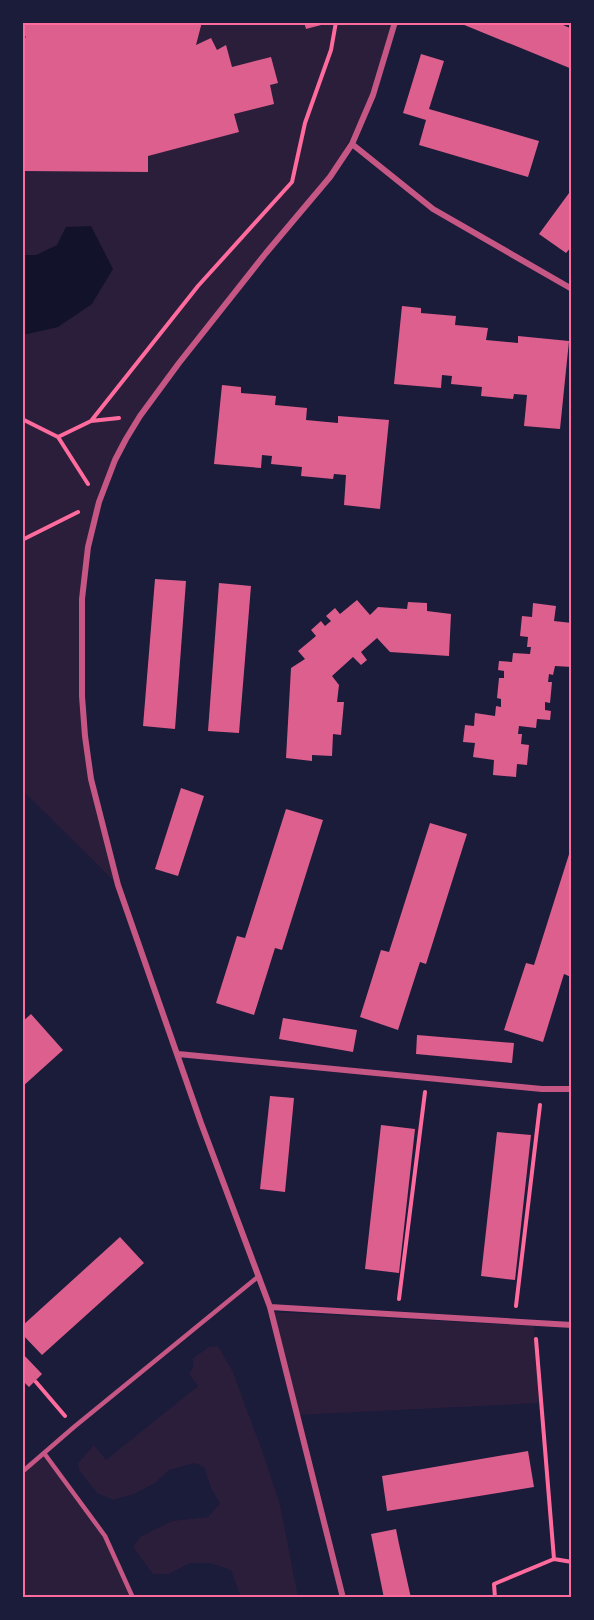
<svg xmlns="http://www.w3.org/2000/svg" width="594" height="1620" viewBox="0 0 594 1620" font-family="Commissioner,sans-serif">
  <rect width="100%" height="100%" fill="#1b1b3a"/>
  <path fill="#2a1e3b" d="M22,23H393L373,95L330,177L179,363L126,439L99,502L82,599L84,737L118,885L23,791Z
    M272,1312L534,1326L539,1403L298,1415Z
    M218,1346L232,1370L263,1453L280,1505L298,1597H238L240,1595L231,1570L210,1563H190L169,1574H153L133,1547L140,1537L172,1521L208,1517L220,1503L212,1490L204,1467L195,1463L169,1470L155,1483L134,1494L113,1500L97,1493L79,1470L78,1463L94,1445L106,1460L198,1386L189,1374L193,1367V1358L209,1347Z
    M43,1455L104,1535L131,1597H23L22,1473Z"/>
  <path fill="#12122b" d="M91,226L113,269L92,304L58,327L23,335V255H36L57,245L66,227Z"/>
  <path fill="#dd5f8e" d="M27,22H202L196,45L211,38L217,50L226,45L232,67L271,57L278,83L270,85L274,104L234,114L239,132L148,156V172L22,171V40L26,37L22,33V27Z
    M304,22H325V24L306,29Z
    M457,22H556L561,24L572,29V69Z
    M421,54L444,61L429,109L539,141L528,177L419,145L426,120L403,113Z
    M572,189V246L566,253L539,234Z
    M402,306L421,308V313L456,316L455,325L488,328L486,340L518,343V336L569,341L560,429L524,426L527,395L514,394L513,399L481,396L482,387L451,384L452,376L442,375L441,388L394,384Z
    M222,385L241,387V393L276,396L275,405L307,408L306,420L338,423V416L389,420L380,509L344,505L346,475L334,474L333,479L301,476L302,467L271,464L272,456L262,455L261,468L214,464Z
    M155,579L186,581L175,729L143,726Z
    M219,583L251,586L239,733L208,731Z
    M357,600L370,615L378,607L407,609L408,602L427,603V611L451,614L449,656L390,652L377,638L361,652L367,660L361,665L353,657L332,676L339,685L337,702H344L341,735L333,734L332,756L312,755V761L286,758L291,668L305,659L298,651L316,636L311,630L321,621L325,626L331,621L326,616L335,608L340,614Z
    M533,603L556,606L554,621L572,623V667L555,666L553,675L549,674L548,682H552L551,693L550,703L545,702V710L551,711L550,720L537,719L536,728L519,726L518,734H522L521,744L529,745L527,765L517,764L516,777L493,775L494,760L473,757L475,743L463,742L465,725L474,726L475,713L495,716L496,706L501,707V699L497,698L499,678H504V671L498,670L499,661L512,662L513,653L530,654L531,647H527L528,637L520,636L522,616L532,617Z
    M181,788L204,796L178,876L155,869Z
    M286,809L323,820L282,950L275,948L254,1015L216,1003L237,936L245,938Z
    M430,823L467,834L426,964L420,962L398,1030L360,1017L381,950L389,952Z
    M571,848L572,975L571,977L564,974L543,1042L504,1030L526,963L534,965Z
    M31,1014L63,1050L22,1087V1022Z
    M283,1018L357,1030L353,1052L279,1039Z
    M417,1035L514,1043L512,1063L416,1054Z
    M270,1096L294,1098L285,1192L260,1189Z
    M381,1125L415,1129L399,1273L365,1269Z
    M497,1132L531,1135L515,1280L481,1276Z
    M120,1237L144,1263L42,1355L22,1334V1326Z
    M22,1353L42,1374L29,1387L22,1380Z
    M528,1451L534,1487L387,1511L382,1476Z
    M396,1529L399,1544L411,1598H384L374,1549L371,1534Z"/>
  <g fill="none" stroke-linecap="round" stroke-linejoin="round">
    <path stroke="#ff6b9d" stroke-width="4" d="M22,419L58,437L88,484
      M91,421L198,286L292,182L305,123L331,50L336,22
      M58,437L91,421L119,418
      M22,540L78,512
      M399,1299L425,1092
      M516,1306L540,1105
      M536,1339L554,1559
      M36,1382L65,1416
      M495,1598L494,1584L554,1559L572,1562"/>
    <path stroke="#c65784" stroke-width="4.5" d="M44,1453L105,1536L133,1598
      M22,1472L74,1427L259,1276"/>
    <path stroke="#c65784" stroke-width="6" d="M352,144L433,209L572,289
      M178,1054L542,1089H572
      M270,1307L572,1325
      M343,1598L270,1307L201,1123L118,885L91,779L85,736L82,696V599L88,547L99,502L115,460L126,439L140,416L179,363L266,253L330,177L352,144L373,95L395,22"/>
  </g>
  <rect width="594" height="1620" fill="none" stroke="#1b1b3a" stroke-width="48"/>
  <rect x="24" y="24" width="546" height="1572" fill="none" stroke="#ff6b9d" stroke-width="2"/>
</svg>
